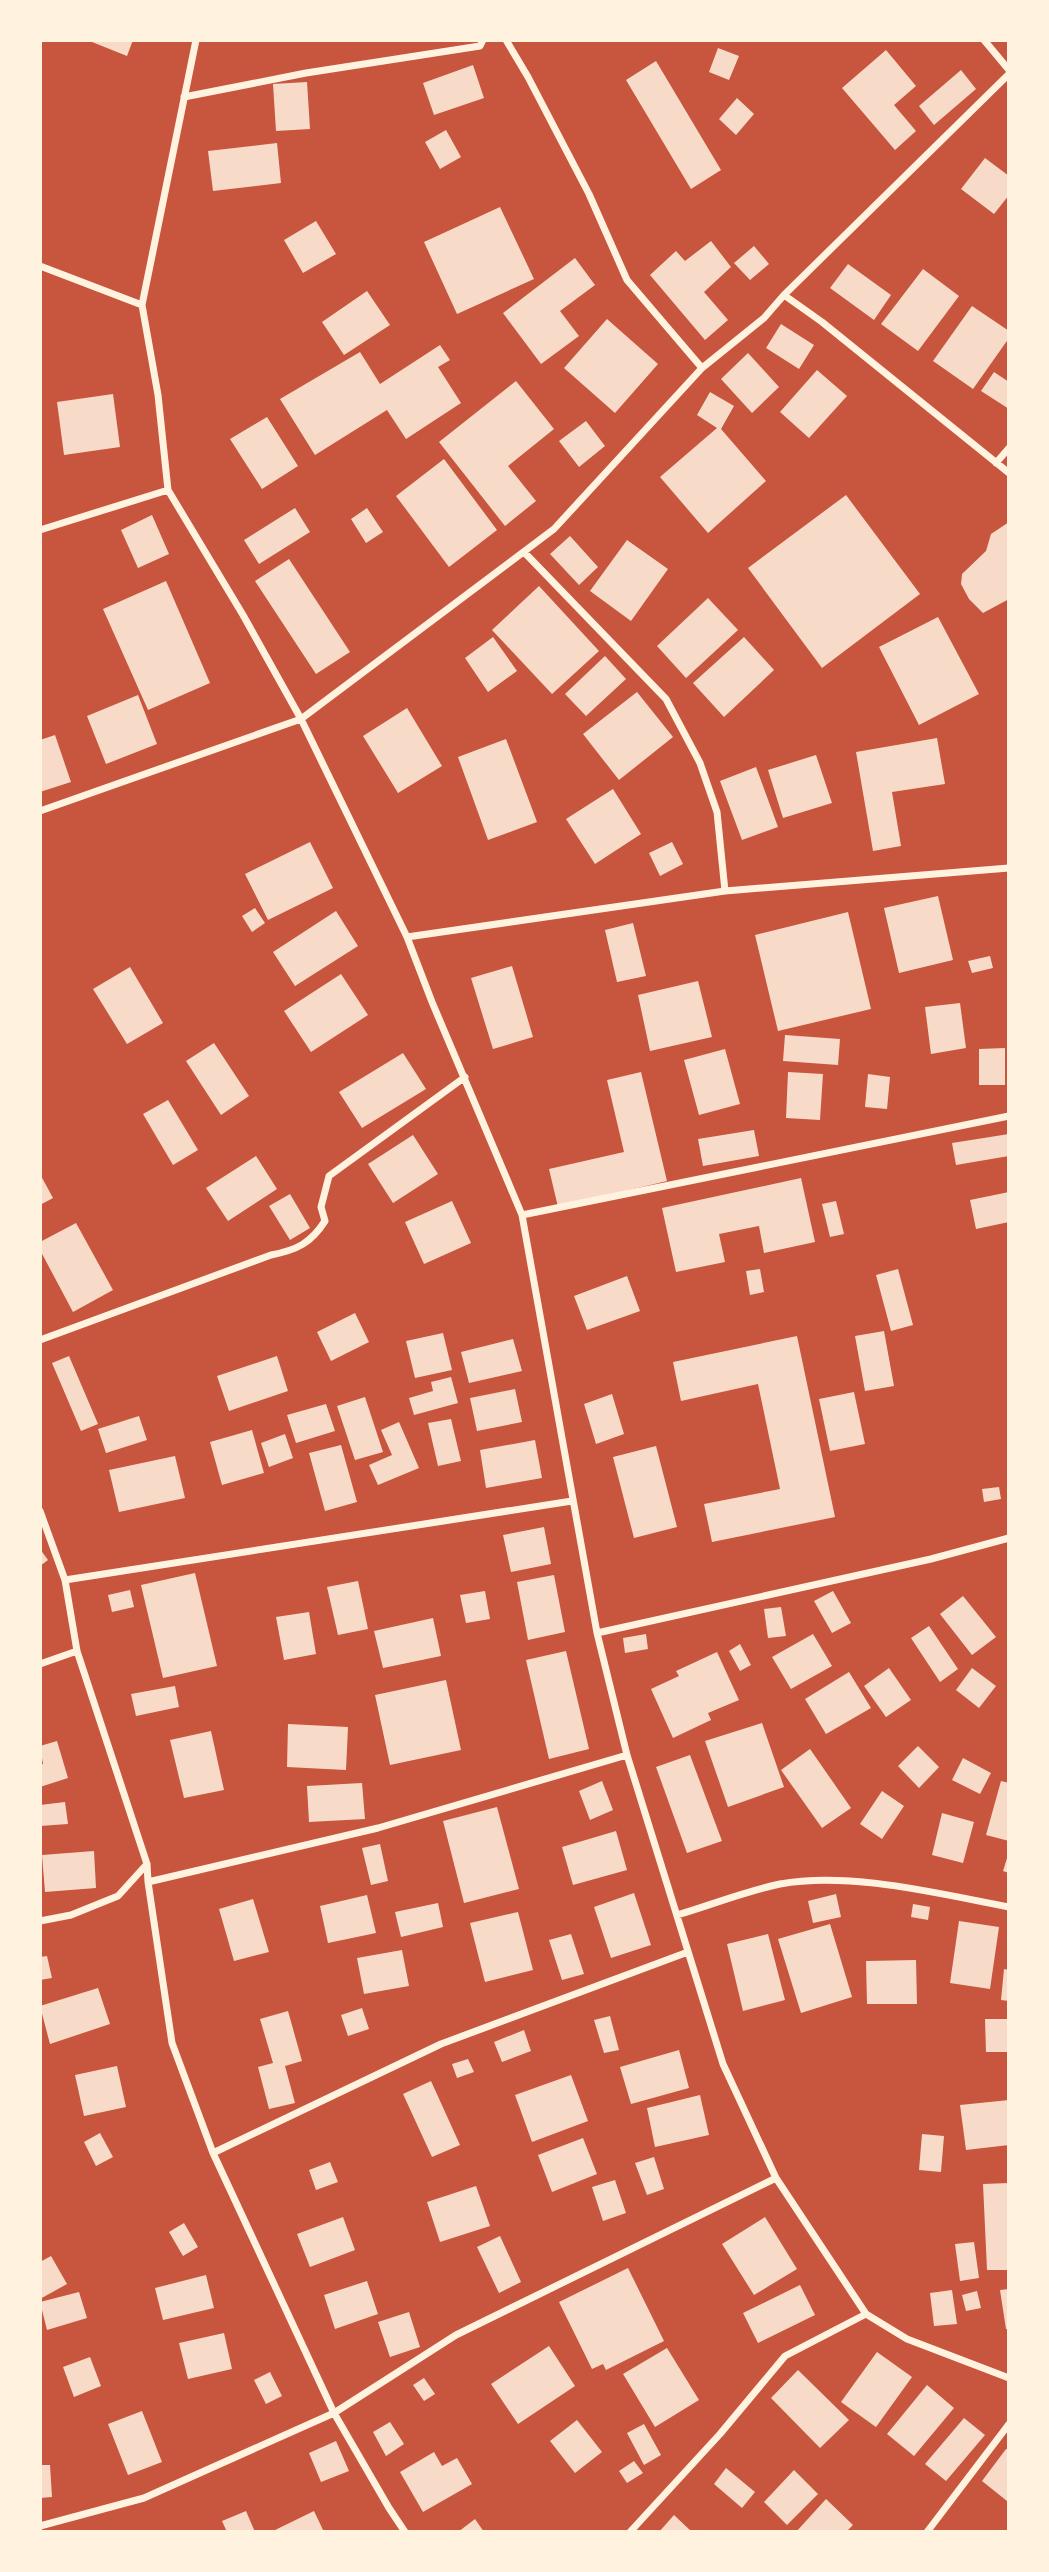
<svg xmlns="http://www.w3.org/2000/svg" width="1049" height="2572" viewBox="0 0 1049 2572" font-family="'Roboto Condensed',sans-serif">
  <rect width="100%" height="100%" fill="#c8553d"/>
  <path fill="#f7dbc8" d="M87,40H133L127,56Z
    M718,48L739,56L729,80L709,72Z
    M886,50L916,86L894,105L916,131L895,150L842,88Z
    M656,61L721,170L691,189L626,80Z
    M473,65L484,98L434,115L423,83Z
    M961,70L976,89L934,125L919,106Z
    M307,82L310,129L276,131L273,84Z
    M737,98L754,114L736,135L719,119Z
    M446,130L461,157L440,169L425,142Z
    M277,143L281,183L213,191L208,151Z
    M985,158L1009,176V195L994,214L961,189Z
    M500,207L534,279L457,314L424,242Z
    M316,221L336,254L303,273L284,240Z
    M711,241L731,267L704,292L728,320L705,340L650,275L676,251L685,261Z
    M754,246L769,264L750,280L734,263Z
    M575,258L595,285L560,311L579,336L541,364L503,313Z
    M848,264L891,295L874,320L830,288Z
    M923,269L959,296L918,351L881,324Z
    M367,291L390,325L344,355L322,322Z
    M972,306L1009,331V338L973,389L933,361Z
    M607,319L658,364L615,413L564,368Z
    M781,324L814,345L799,369L766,348Z
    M440,345L450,360L438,367L461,403L406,439L387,410L315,455L280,399L360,352L380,384Z
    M748,353L779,387L752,413L721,379Z
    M817,370L847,396L809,438L780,412Z
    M994,372L1009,382V409L981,391Z
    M516,381L554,429L508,466L536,501L505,526L439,442Z
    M710,392L734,406L721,429L766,481L708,533L660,477L717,428L697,415Z
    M113,394L120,447L64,455L57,402Z
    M267,417L298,466L262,489L230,439Z
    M586,421L605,446L579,467L559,441Z
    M444,459L497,530L449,567L396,496Z
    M846,495L920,594L822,668L748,568Z
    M295,508L310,532L259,564L244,540Z
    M367,508L383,532L366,543L351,519Z
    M152,515L169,554L138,568L121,530Z
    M1009,522V599L983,613L969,599L961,584L962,574L986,551L991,534Z
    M570,536L598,567L579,585L550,554Z
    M627,540L668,569L631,621L590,591Z
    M289,559L350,652L316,674L255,581Z
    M166,581L210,683L148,710L103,609Z
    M539,586L599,651L552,694L492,630Z
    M708,598L738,630L686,678L657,646Z
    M938,617L979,694L919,725L879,647Z
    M493,637L517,671L488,692L465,658Z
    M744,637L774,670L724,717L693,683Z
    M605,656L626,679L586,716L565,694Z
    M637,692L673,737L619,780L583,734Z
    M138,695L157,744L106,764L87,716Z
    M407,708L442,766L398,793L363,736Z
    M55,735L71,782L40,792V740Z
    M937,738L945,784L892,792L901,846L873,851L856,752Z
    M506,739L537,822L488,840L458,757Z
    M816,755L832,803L783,818L768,770Z
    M756,767L778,827L742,840L720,781Z
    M613,789L641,834L595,864L566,819Z
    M310,842L333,888L268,920L245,874Z
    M672,842L683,864L660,876L649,853Z
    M938,896L953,960L899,973L884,908Z
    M255,908L265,923L252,932L242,916Z
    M336,911L358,946L295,986L273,952Z
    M848,912L871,1009L778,1031L755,935Z
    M633,923L646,976L617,982L605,930Z
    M990,956L993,968L972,973L968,961Z
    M512,966L533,1037L493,1049L471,978Z
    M130,967L163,1023L127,1044L93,989Z
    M341,974L368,1015L311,1052L284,1011Z
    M698,981L712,1037L650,1051L638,995Z
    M960,1003L966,1048L931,1054L925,1007Z
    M785,1035L840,1039L838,1065L783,1061Z
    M214,1043L249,1096L221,1115L186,1061Z
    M1005,1048V1085H979V1049Z
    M725,1049L740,1104L699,1115L684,1060Z
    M403,1053L426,1089L362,1128L339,1092Z
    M641,1072L667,1181L558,1207L549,1169L624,1152L607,1080Z
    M788,1072L823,1074L820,1120L786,1118Z
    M868,1074L890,1077L887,1109L865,1107Z
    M168,1100L198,1150L173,1165L143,1114Z
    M754,1130L759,1156L703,1166L698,1139Z
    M1009,1134V1156L956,1165L952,1143Z
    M413,1135L438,1174L393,1203L368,1164Z
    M256,1156L277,1189L228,1221L206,1188Z
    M40,1174L53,1198L40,1205Z
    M801,1178L815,1242L764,1253L759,1226L719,1234L725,1262L676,1272L662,1208Z
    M1009,1192V1222L976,1229L970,1200Z
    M290,1194L310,1228L290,1240L269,1206Z
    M452,1201L471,1243L424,1264L405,1222Z
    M836,1201L844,1234L830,1237L822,1204Z
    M76,1223L113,1290L73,1312L40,1250V1242Z
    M760,1269L764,1292L750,1295L746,1271Z
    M898,1269L913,1325L891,1331L876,1275Z
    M627,1276L640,1311L587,1330L574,1296Z
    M355,1313L369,1342L331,1361L317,1332Z
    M884,1331L894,1386L865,1391L855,1336Z
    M443,1333L452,1370L415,1378L406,1341Z
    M797,1336L835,1517L712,1542L704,1504L780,1489L758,1384L681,1401L673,1362Z
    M513,1339L522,1371L469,1383L461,1352Z
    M69,1356L98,1424L81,1431L52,1363Z
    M277,1356L288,1391L229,1411L217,1376Z
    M451,1377L458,1403L414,1415L409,1398L433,1391L431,1382Z
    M515,1389L522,1422L477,1431L470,1398Z
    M854,1392L865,1444L830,1451L819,1399Z
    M612,1394L624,1434L596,1444L584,1404Z
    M365,1397L383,1452L355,1460L337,1406Z
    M326,1404L335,1431L296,1443L287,1415Z
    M139,1416L147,1440L106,1453L98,1429Z
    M451,1419L461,1461L438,1466L428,1423Z
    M399,1422L419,1468L378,1485L369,1465L392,1455L381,1430Z
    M252,1430L264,1473L222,1485L210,1442Z
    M285,1434L293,1458L269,1467L261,1443Z
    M535,1440L542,1478L486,1488L480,1450Z
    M341,1445L357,1502L325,1511L309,1453Z
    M656,1446L677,1527L634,1538L613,1457Z
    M175,1456L185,1498L119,1512L109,1470Z
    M999,1487L1001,1499L984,1502L982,1489Z
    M544,1527L551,1564L511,1572L503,1535Z
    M40,1549L48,1560L40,1566Z
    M195,1573L217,1666L163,1678L141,1585Z
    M554,1575L565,1632L528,1640L517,1582Z
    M358,1581L368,1629L338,1635L327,1587Z
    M130,1590L134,1607L112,1612L108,1595Z
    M485,1591L490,1619L466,1623L460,1595Z
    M833,1591L851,1623L832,1633L814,1601Z
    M963,1596L996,1637L972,1655L940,1614Z
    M781,1607L786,1636L768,1638L764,1609Z
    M309,1612L316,1654L284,1660L276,1617Z
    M433,1618L441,1656L383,1668L374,1631Z
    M929,1626L958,1669L940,1682L911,1638Z
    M646,1634L648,1649L625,1653L623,1638Z
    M813,1634L832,1666L791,1689L772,1657Z
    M740,1644L751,1665L740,1671L729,1651Z
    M566,1651L589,1749L549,1759L526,1660Z
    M717,1652L739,1700L708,1713L711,1720L673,1738L651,1689L679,1676L676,1671Z
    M889,1668L911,1700L886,1717L864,1686Z
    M972,1668L996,1686L979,1708L956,1690Z
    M849,1672L871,1708L826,1734L805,1699Z
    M446,1680L461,1750L390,1765L375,1695Z
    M175,1686L179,1707L136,1716L131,1694Z
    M762,1723L784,1787L728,1807L705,1741Z
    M288,1724L348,1727L346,1770L287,1767Z
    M211,1731L224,1790L184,1798L170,1740Z
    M57,1741L68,1778L40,1787V1765L43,1764L40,1746Z
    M918,1746L939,1767L919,1788L898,1766Z
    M810,1749L851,1808L822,1828L781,1770Z
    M690,1755L722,1841L687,1853L656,1767Z
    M963,1758L991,1773L980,1794L952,1780Z
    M602,1781L613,1810L590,1820L579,1791Z
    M1001,1781L1009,1783V1841L986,1835Z
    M362,1783L365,1819L309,1822L307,1786Z
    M882,1791L904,1806L882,1839L860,1824Z
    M65,1802L68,1824L40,1826V1805Z
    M497,1807L519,1889L464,1903L443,1821Z
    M942,1813L974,1822L963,1863L932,1855Z
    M616,1831L627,1870L573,1885L562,1847Z
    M380,1844L388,1881L371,1885L362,1848Z
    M94,1851L96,1888L45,1892L42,1855Z
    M1008,1855H1009V1873L1003,1871Z
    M634,1893L651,1945L611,1958L594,1907Z
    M836,1894L841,1917L813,1923L808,1901Z
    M367,1895L376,1933L328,1943L320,1906Z
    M253,1899L269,1952L234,1961L219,1909Z
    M438,1903L443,1927L401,1937L395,1912Z
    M913,1904L930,1907L928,1920L911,1917Z
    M518,1912L533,1970L485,1982L470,1923Z
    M959,1921L999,1927L990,1989L950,1983Z
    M830,1924L852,1997L801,2013L778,1939Z
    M571,1934L584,1974L562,1980L549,1940Z
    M768,1934L785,2000L743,2011L727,1944Z
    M402,1950L409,1986L364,1994L357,1958Z
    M47,1956L52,1978L40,1980V1957Z
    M916,1960L917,2004H867L866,1961Z
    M1004,1969L1009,1970V2001L1001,2000Z
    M98,1988L110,2024L50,2044L40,2006Z
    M362,2008L369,2029L348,2036L341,2015Z
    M288,2011L302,2061L285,2066L295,2103L269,2109L258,2067L273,2063L260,2019Z
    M610,2016L619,2050L604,2053L594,2020Z
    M985,2019H1009V2052H986Z
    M524,2030L531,2051L502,2062L494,2042Z
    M679,2050L689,2088L631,2104L620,2067Z
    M468,2059L474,2072L457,2078L452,2064Z
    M117,2066L126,2107L84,2116L75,2075Z
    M571,2075L588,2121L532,2142L515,2095Z
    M431,2081L460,2145L432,2157L403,2094Z
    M700,2095L709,2135L655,2147L647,2108Z
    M1009,2100V2145L966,2150L960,2105Z
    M100,2133L113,2157L96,2166L84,2142Z
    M922,2134L944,2136L941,2172L919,2170Z
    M583,2138L597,2174L552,2192L538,2155Z
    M654,2157L664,2189L647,2195L635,2163Z
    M330,2162L338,2182L316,2190L309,2170Z
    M615,2180L626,2213L603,2221L592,2187Z
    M1009,2183V2270H987L983,2184Z
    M476,2186L490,2226L440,2242L427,2202Z
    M343,2217L355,2250L310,2267L297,2234Z
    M765,2217L797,2269L754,2295L722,2244Z
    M184,2223L198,2247L183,2256L169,2232Z
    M500,2236L521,2282L499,2293L477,2247Z
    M974,2242L979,2278L960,2281L955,2244Z
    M51,2256L67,2284L40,2299V2262Z
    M628,2268L664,2341L606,2370L603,2364L592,2369L559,2302Z
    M206,2275L214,2308L163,2320L155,2288Z
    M367,2281L378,2314L335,2329L324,2295Z
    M800,2285L815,2315L758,2343L743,2313Z
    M1009,2289V2329H1006L1000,2290Z
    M952,2290L957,2324L934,2326L930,2293Z
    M977,2291L981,2308L966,2311L962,2295Z
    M79,2292L87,2318L47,2330L40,2302Z
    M409,2312L420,2347L390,2357L378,2322Z
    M224,2333L232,2369L188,2379L179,2343Z
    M549,2346L575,2386L518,2424L491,2384Z
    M667,2348L699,2400L655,2427L623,2374Z
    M877,2352L912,2377L876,2427L841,2402Z
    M90,2357L101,2386L74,2397L63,2367Z
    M798,2370L849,2420L820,2448L771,2398Z
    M270,2372L282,2396L266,2404L254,2380Z
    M424,2378L435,2394L424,2401L413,2385Z
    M927,2385L954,2408L914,2456L887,2434Z
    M142,2411L162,2462L128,2475L108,2424Z
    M964,2418L985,2435L946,2481L925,2464Z
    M577,2420L602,2452L575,2473L550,2441Z
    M390,2422L404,2444L386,2456L373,2432Z
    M644,2424L661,2455L644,2465L627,2433Z
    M336,2441L349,2471L321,2482L309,2453Z
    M1006,2449L1009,2450L1007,2501L982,2481Z
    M434,2452L442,2466L457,2458L472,2484L423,2512L400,2472Z
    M634,2461L643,2473L627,2483L619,2471Z
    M40,2465H50L52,2497L40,2498Z
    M726,2468L755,2492L742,2508L714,2484Z
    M794,2470L818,2494L787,2525L764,2502Z
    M826,2499L853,2525L846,2532H796Z
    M246,2511L255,2532H227L222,2521Z
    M314,2511L324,2532H271Z
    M674,2515L692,2532H659Z
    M475,2519L484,2532H458Z"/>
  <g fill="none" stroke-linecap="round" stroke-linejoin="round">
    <path stroke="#fff3e0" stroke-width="7" d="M196,40L142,305L158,395L168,490L243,615L301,719L407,937L432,1002L522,1215L597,1633L627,1755L723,2064L776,2178L866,2314L907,2339L1009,2378
      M506,40L528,77L589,194L627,280L702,368
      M984,40L1009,70
      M184,97L306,73L480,46L483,40
      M40,266L142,305
      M784,295L822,322L1009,473
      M996,463L1009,448
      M40,530L168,490
      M524,552L666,699L700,763L717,812L725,891
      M40,811L301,719L554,529L702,368L764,318L784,295L1009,74
      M407,937L725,891L1009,868
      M522,1215L1009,1116
      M40,1340L271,1255C297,1250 311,1243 325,1221L321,1207L329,1176L465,1077
      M40,1511L65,1580L77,1651L147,1864L148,1882L172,2043L213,2153L334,2413L389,2508L405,2532
      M65,1580L572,1501
      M597,1633L931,1559L1009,1538
      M40,1664L77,1651
      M148,1882L378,1828L627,1755
      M677,1915C711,1905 746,1891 780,1884C849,1871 940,1894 1009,1907
      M40,1921L71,1915L118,1896L147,1864
      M213,2153L441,2044L688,1952
      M40,2526L144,2498L334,2413L456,2335L776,2178
      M630,2532L720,2434L785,2356L866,2314
      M927,2532L1009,2424"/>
  </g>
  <rect width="1049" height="2572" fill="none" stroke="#fff3e0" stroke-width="84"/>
</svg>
